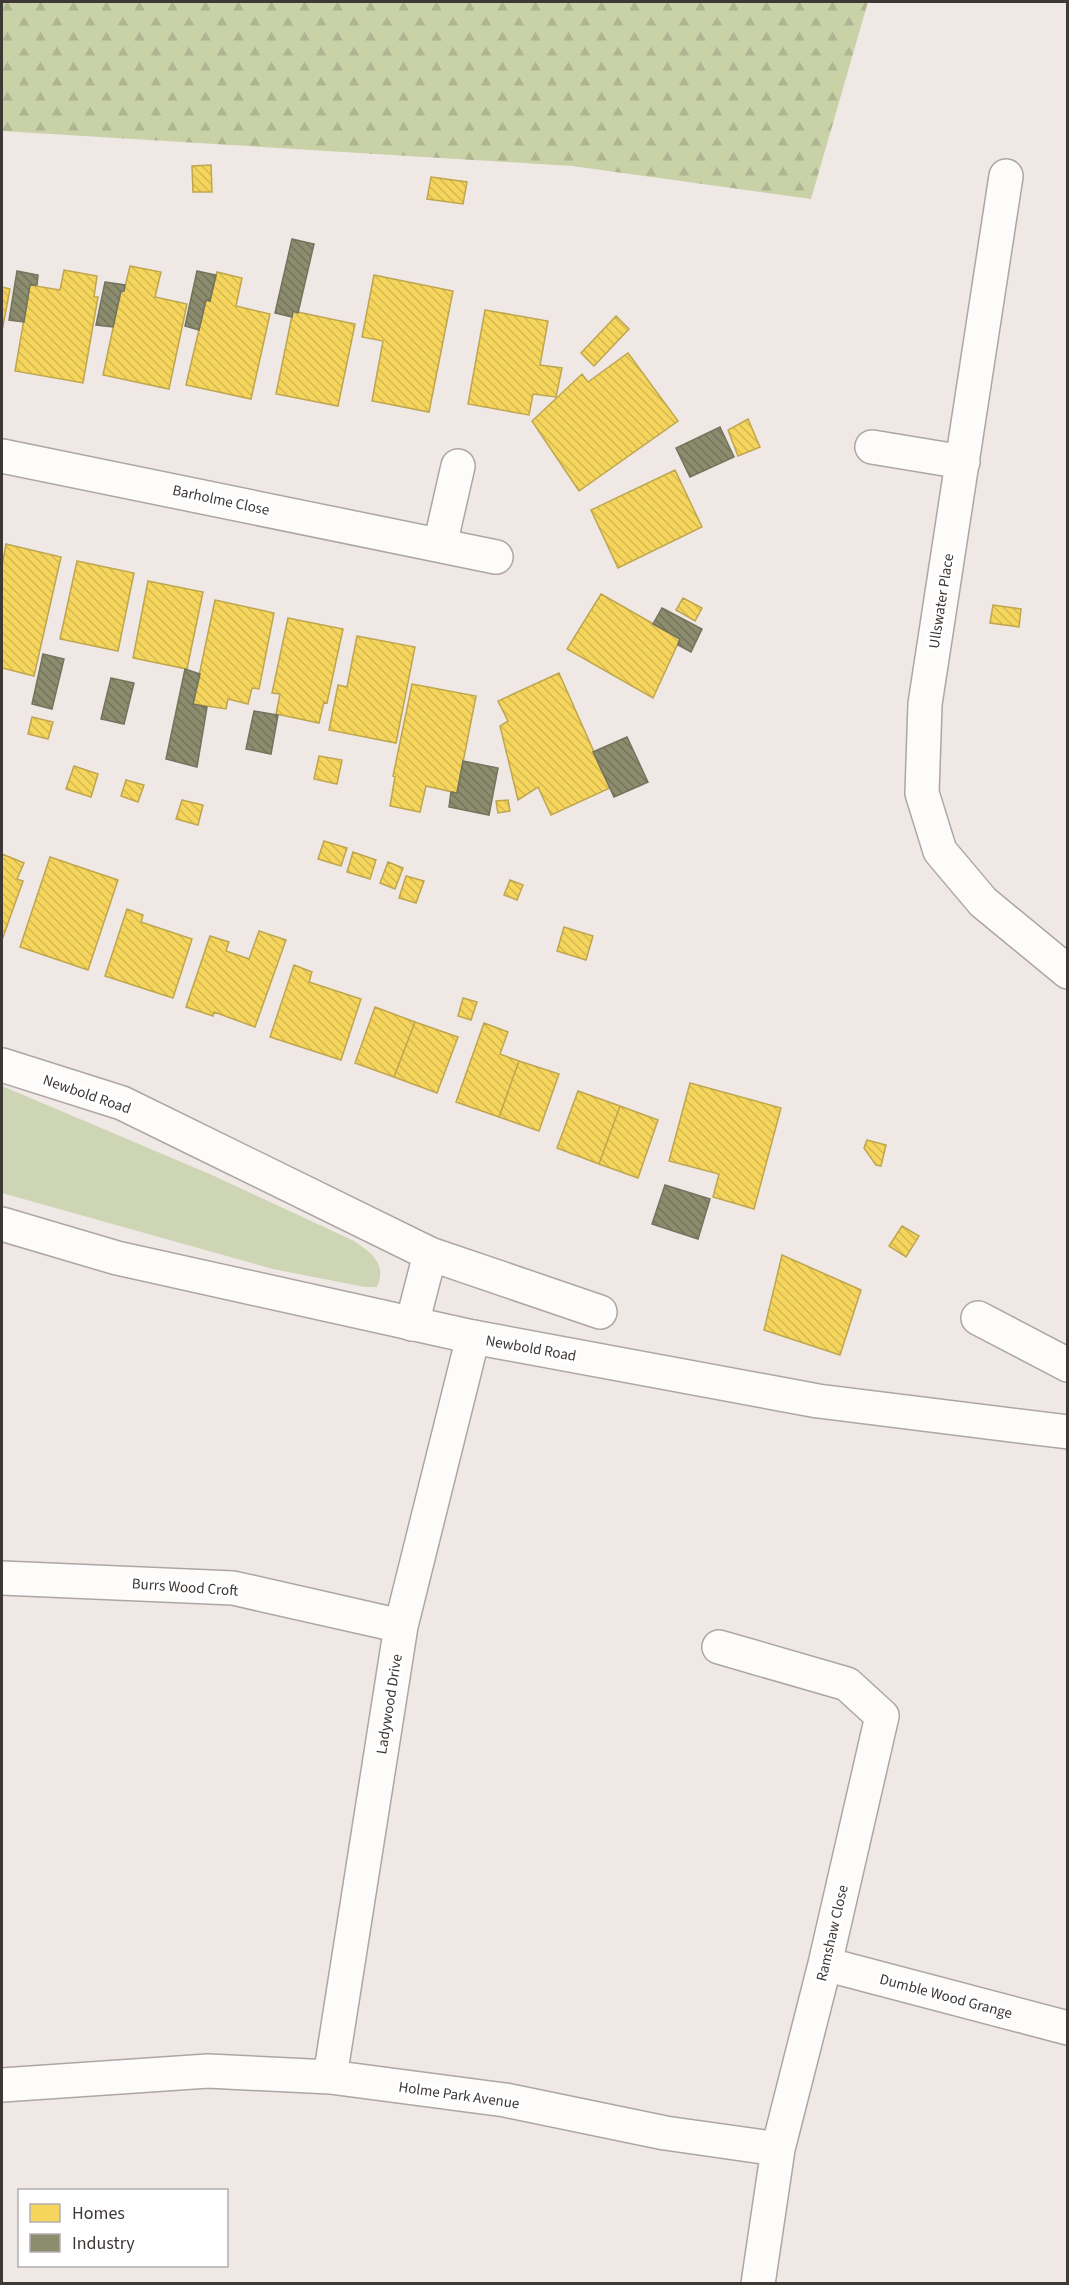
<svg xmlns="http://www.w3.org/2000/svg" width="1069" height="2285" viewBox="0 0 1069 2285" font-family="'Source Sans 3',sans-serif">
  <defs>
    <pattern id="forest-firs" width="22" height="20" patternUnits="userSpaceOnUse" patternTransform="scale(1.5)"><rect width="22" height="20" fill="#c9d2a7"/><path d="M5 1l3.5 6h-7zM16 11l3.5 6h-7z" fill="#aeb590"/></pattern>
    <pattern id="homes-back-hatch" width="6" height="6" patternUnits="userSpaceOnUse" patternTransform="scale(1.5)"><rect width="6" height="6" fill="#f6d55c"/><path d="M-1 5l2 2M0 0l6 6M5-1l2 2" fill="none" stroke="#d4b851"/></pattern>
    <pattern id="industry-back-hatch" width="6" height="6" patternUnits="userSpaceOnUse" patternTransform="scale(1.5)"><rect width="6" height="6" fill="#8c8c6e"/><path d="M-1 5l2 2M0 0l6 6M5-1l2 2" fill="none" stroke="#74735b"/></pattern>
  </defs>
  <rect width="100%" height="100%" fill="#f0e8e4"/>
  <path fill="#ced5b4" d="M2,1086L212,1175L354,1241C372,1253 387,1264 377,1287H365L273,1269L2,1193Z"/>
  <path fill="url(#forest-firs)" d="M2,2H868L811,199L572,166L2,131Z"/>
  <path fill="url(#homes-back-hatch)" stroke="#bea650" stroke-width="1.5" d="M211,165L212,192H193L192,166Z
    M431,177L467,182L463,204L427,199Z
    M130,266L161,272L155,297L187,304L169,389L103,375L121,291H124Z
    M64,270L97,276L94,297H98L83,383L15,371L30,285L60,290Z
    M217,272L242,278L236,306L270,314L251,399L186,385L206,300L210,301Z
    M374,275L453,291L429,412L372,401L383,341L362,337Z
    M2,287L10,289L2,331Z
    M485,310L548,321L540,365L562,368L556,397L533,394L529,415L468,404Z
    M293,311L355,324L338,406L276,394Z
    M616,316L629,329L594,366L581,353Z
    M628,353L678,421L579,491L532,421L582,374L588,382Z
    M748,419L760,447L738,456L728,430Z
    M675,470L702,527L618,568L591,510Z
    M6,544L61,557L34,676L2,668V566Z
    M77,561L134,573L118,651L60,639Z
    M148,581L203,592L187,669L133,658Z
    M601,594L680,639L653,698L567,649Z
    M683,598L702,608L695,621L676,610Z
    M215,600L274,613L259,689L252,688L248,704L228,699L226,709L193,704Z
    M993,605L1021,609L1019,627L990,623Z
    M288,618L343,629L327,703L324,702L319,723L276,714L280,694L272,693Z
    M357,636L415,647L396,743L329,730L338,685L347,687Z
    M559,673L610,788L551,815L538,787L518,800L500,726L508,721L498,701Z
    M412,684L476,696L457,793L426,786L420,812L390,806L395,777L393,776Z
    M32,717L53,722L48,739L28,734Z
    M319,756L342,760L337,784L314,779Z
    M74,766L98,774L91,797L66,789Z
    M126,780L144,785L138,802L121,796Z
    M182,800L203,805L198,825L176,819Z
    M508,800L510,811L498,813L496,801Z
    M324,841L347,848L341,866L318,859Z
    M353,852L376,860L370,879L347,872Z
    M2,854L24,863L17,879L23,881L2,940Z
    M50,857L118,880L88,970L20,947Z
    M388,862L403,868L395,889L380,883Z
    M406,876L424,881L416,903L399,898Z
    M510,880L523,885L517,900L504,895Z
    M127,909L143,915L141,922L192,939L173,998L105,976Z
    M564,927L593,936L586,960L557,951Z
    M259,931L286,940L255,1027L214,1012L213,1016L186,1007L210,936L229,942L226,951L249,959Z
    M294,965L312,972L309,982L361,999L341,1060L270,1037Z
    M463,998L477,1002L471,1020L458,1016Z
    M375,1007L415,1022L394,1077L355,1063Z
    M415,1022L458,1037L437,1093L394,1077Z
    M484,1023L508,1032L500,1054L519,1061L499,1117L456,1102Z
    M519,1061L559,1074L539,1131L499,1117Z
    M690,1083L781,1108L754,1209L713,1197L719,1174L669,1161Z
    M578,1091L620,1106L599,1164L557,1148Z
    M620,1106L658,1120L638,1178L599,1164Z
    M867,1140L886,1145L881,1166L876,1165L864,1148Z
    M902,1226L919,1236L906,1257L889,1246Z
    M782,1255L861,1290L840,1355L764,1330Z"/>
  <path fill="url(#industry-back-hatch)" stroke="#74735d" stroke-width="1.5" d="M292,239L314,244L298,313L293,311L292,317L275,313Z
    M17,271L38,275L37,285H30L24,322L9,320Z
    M197,271L216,275L210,301L206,300L199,330L185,326Z
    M105,282L125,285L124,291H121L113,327L96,325Z
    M720,427L734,457L690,477L676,448Z
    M662,608L702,629L691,652L678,645L680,639L653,624Z
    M43,654L64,659L52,709L32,704Z
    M185,669L200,674L193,704L207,707L197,767L166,759Z
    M111,678L134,683L124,724L101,719Z
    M254,711L278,715L271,754L246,749Z
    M627,737L648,782L614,797L593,752Z
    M463,761L498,768L489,815L449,807L451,792L457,793Z
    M665,1185L710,1199L698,1239L652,1224Z"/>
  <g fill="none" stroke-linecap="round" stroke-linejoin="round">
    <defs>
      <path id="minor" d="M1006,176L925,704L922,793L940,851L983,902L1068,972
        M872,447L963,462
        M2,456L496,557
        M440,545L458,466
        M2,1065L122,1103L430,1254L600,1312
        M978,1318L1068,1365
        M412,1324L430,1254
        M2,1578L233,1588L401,1626
        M719,1647L847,1684L882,1716L825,1964L778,2149
        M825,1964L1068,2028
        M330,2077L401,1626L473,1337
        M2,2085L208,2071L330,2077L505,2100L665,2133L778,2149L758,2284"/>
      <path id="major" d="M2,1224L117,1258L473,1337L818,1401L1068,1432"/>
    </defs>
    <use href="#minor" stroke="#aca6a4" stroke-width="36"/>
    <use href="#major" stroke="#aca6a4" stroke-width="36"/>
    <use href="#minor" stroke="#fdfcfb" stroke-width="33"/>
    <use href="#major" stroke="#fdfcfb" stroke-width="33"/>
  </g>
  <g text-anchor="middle" stroke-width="6" stroke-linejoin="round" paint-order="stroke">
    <g font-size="15" fill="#3d3835" stroke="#fff">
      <text transform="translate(221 500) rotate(12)" y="5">Barholme Close</text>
      <text transform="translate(941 601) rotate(-81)" y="5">Ullswater Place</text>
      <text transform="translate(87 1094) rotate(19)" y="5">Newbold Road</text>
      <text transform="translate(531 1348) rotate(10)" y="5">Newbold Road</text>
      <text transform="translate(185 1587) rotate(4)" y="5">Burrs Wood Croft</text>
      <text transform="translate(389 1704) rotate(-81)" y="5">Ladywood Drive</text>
      <text transform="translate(832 1933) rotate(-77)" y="5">Ramshaw Close</text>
      <text transform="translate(946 1996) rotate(15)" y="5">Dumble Wood Grange</text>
      <text transform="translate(459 2095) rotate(8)" y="5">Holme Park Avenue</text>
    </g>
  </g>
  <rect width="1069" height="2285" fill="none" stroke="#3d3835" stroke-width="6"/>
  <rect x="18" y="2189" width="210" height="78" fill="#ffffff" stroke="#b1afae" stroke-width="1.5"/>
  <rect x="30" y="2204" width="30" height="18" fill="#f6d55c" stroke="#b1afae" stroke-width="1.5"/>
  <text x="72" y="2219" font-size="18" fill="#3d3835">Homes</text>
  <rect x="30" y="2234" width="30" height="18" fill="#8c8c6e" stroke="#b1afae" stroke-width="1.5"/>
  <text x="72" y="2249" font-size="18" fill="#3d3835">Industry</text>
</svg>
